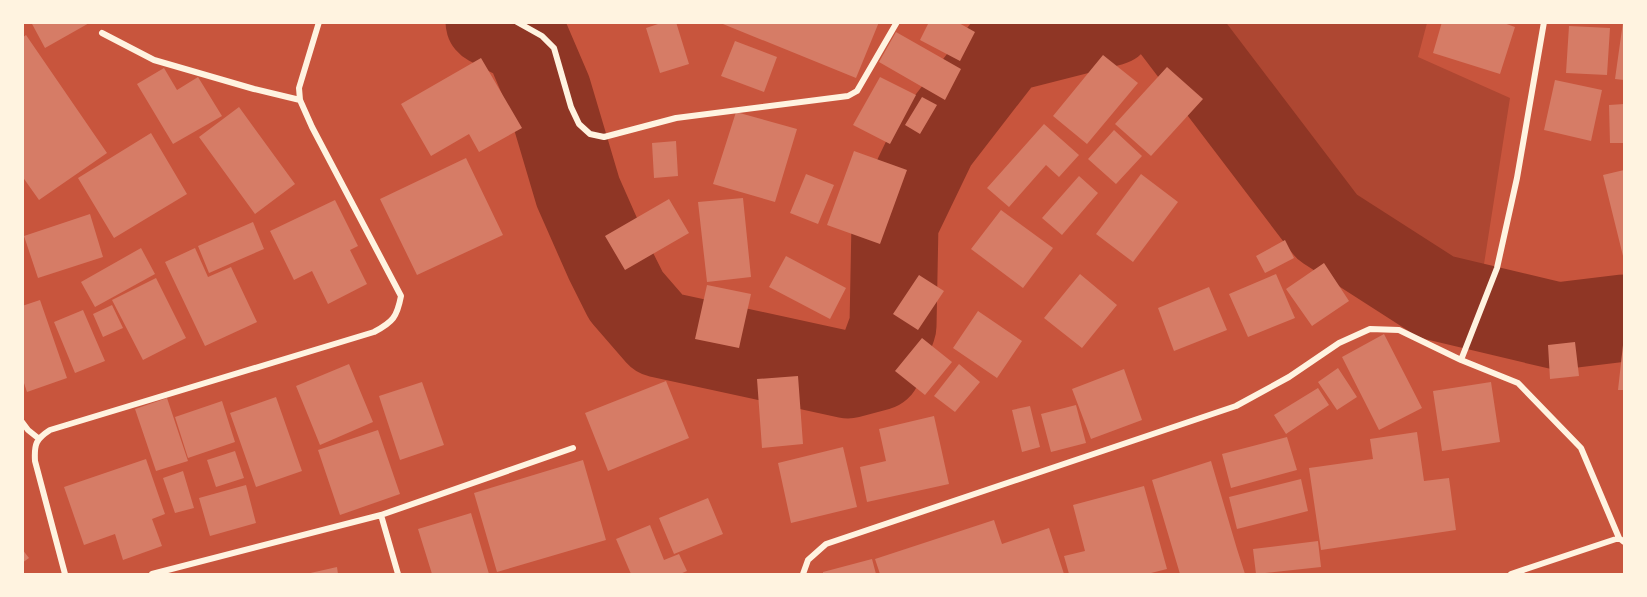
<svg xmlns="http://www.w3.org/2000/svg" width="1647" height="597" viewBox="0 0 1647 597" font-family="'DM Sans',sans-serif">
  <rect width="100%" height="100%" fill="#c8553d"/>
  <path fill="#ae4732" d="M1202,23H1427L1418,57L1510,98L1484,264L1420,268L1335,208Z"/>
  <g fill="none" stroke-linecap="round" stroke-linejoin="round">
    <path stroke="#8f3625" stroke-width="87" d="M489,22L527,42L548,91L578,192L608,260L626,296L659,334L848,375L878,367L893,326L895,223L934,142L1006,49L1112,22
      M1171,22L1327,227L1436,297L1558,326L1624,318"/>
  </g>
  <path fill="#d67c66" d="M31,22H91L45,48Z
    M664,22H676L689,64L660,73L646,28Z
    M718,22H879L856,78Z
    M929,22H957L975,32L960,61L920,40Z
    M1442,22H1501L1515,27L1500,74L1433,53Z
    M1623,22H1624V80L1615,79Z
    M1569,26L1610,28L1607,75L1566,73Z
    M896,32L961,69L945,100L879,62Z
    M26,35L107,153L39,200L22,176V38Z
    M735,41L777,57L764,92L721,76Z
    M1103,55L1138,83L1087,144L1053,116Z
    M481,58L522,128L479,152L469,134L431,156L401,104Z
    M1167,67L1203,99L1151,156L1115,124Z
    M164,68L177,90L198,77L222,116L173,144L137,84Z
    M880,77L916,95L890,144L853,125Z
    M1555,80L1602,90L1591,141L1544,130Z
    M922,97L937,105L920,134L905,125Z
    M1624,104V143H1610L1609,105Z
    M239,107L295,184L255,214L199,137Z
    M736,112L797,129L775,202L713,184Z
    M1044,124L1079,155L1059,177L1046,165L1009,207L987,188Z
    M1114,130L1142,156L1116,184L1088,159Z
    M151,133L187,194L114,238L78,178Z
    M676,141L678,176L654,178L652,143Z
    M854,151L907,170L880,244L827,225Z
    M466,158L503,235L417,275L380,199Z
    M1624,170V260L1603,175Z
    M806,174L834,185L818,224L790,213Z
    M1141,174L1178,202L1133,262L1096,234Z
    M1079,176L1098,193L1062,235L1042,218Z
    M743,198L751,277L707,282L698,202Z
    M669,199L689,233L625,270L605,236Z
    M335,200L358,246L350,250L367,284L328,304L312,271L294,280L270,231Z
    M1001,210L1053,248L1023,288L971,249Z
    M90,214L103,257L38,278L24,236Z
    M253,222L264,249L209,273L198,246Z
    M1285,240L1294,258L1265,273L1256,256Z
    M141,248L155,274L95,307L81,282Z
    M195,248L208,277L231,267L257,322L205,346L165,262Z
    M786,256L846,288L830,319L769,287Z
    M1324,263L1349,301L1312,326L1286,289Z
    M1080,274L1117,305L1082,348L1044,318Z
    M1276,274L1295,318L1248,337L1229,294Z
    M919,275L944,291L918,330L893,314Z
    M156,278L186,338L143,360L112,300Z
    M707,285L751,294L739,348L695,339Z
    M1209,287L1227,330L1174,351L1158,308Z
    M40,300L67,378L27,392L22,377V306Z
    M112,305L123,328L103,337L93,314Z
    M83,310L105,361L75,373L54,322Z
    M978,311L1022,341L997,378L953,348Z
    M1384,334L1422,408L1379,430L1342,357Z
    M922,338L952,362L925,395L895,371Z
    M1575,342L1579,376L1550,379L1548,345Z
    M1623,345H1624V390H1618Z
    M349,364L373,422L320,445L296,386Z
    M959,364L980,382L955,412L934,396Z
    M1338,368L1357,397L1337,410L1318,382Z
    M1124,369L1142,420L1091,439L1072,389Z
    M798,376L803,444L762,448L757,379Z
    M666,381L689,438L608,471L585,413Z
    M422,382L444,445L400,460L379,396Z
    M1491,382L1500,442L1442,451L1433,391Z
    M1318,388L1329,405L1286,434L1274,415Z
    M276,397L302,471L256,487L230,413Z
    M167,398L188,461L156,471L135,409Z
    M222,401L235,442L188,458L175,417Z
    M1076,405L1086,443L1051,452L1041,414Z
    M1030,406L1040,447L1022,452L1012,410Z
    M934,416L949,484L867,502L860,467L886,461L879,429Z
    M378,430L400,494L340,515L318,450Z
    M1417,432L1424,481L1449,478L1456,530L1321,550L1309,468L1373,459L1370,439Z
    M1287,437L1297,470L1231,488L1222,454Z
    M843,447L857,507L791,523L778,463Z
    M235,451L244,478L216,487L207,460Z
    M146,459L165,514L152,519L162,546L123,560L115,534L84,545L64,487Z
    M583,460L606,540L497,572L474,493Z
    M1211,461L1237,549L1245,574H1180L1152,480Z
    M183,471L194,508L175,513L163,478Z
    M1301,479L1308,511L1237,529L1229,497Z
    M246,485L256,523L210,536L199,498Z
    M1144,486L1167,569L1147,574H1069L1064,556L1085,551L1073,505Z
    M708,498L723,534L674,554L659,518Z
    M471,513L489,574H432L418,529Z
    M994,520L1002,544L1049,528L1064,574H880L875,559Z
    M650,525L664,560L679,554L687,571L680,574H631L616,539Z
    M1318,541L1321,567L1256,574L1253,549Z
    M22,549L29,558L22,563Z
    M872,559L876,574H823V572Z
    M337,567L338,574H306Z"/>
  <g fill="none" stroke-linecap="round" stroke-linejoin="round">
    <path stroke="#fff3e0" stroke-width="6" d="M517,22L542,36L554,48L571,107L579,124L590,134L604,137L676,118L848,96L857,91L897,22
      M1544,22L1517,178L1497,268L1461,360L1518,383L1581,448L1619,538L1624,542
      M102,33L154,60L254,89L300,100
      M22,422L28,430L38,438
      M381,515L573,448
      M65,574L35,461C34,444 36,439 50,430L374,332C393,322 397,317 401,296L312,127L300,100L299,88L319,22
      M152,574L381,515L398,574
      M803,574L808,560L826,544L1236,406L1289,377L1339,343L1370,329L1399,330L1461,360
      M1511,574L1619,538"/>
  </g>
  <rect width="1647" height="597" fill="none" stroke="#fff3e0" stroke-width="48"/>
</svg>
